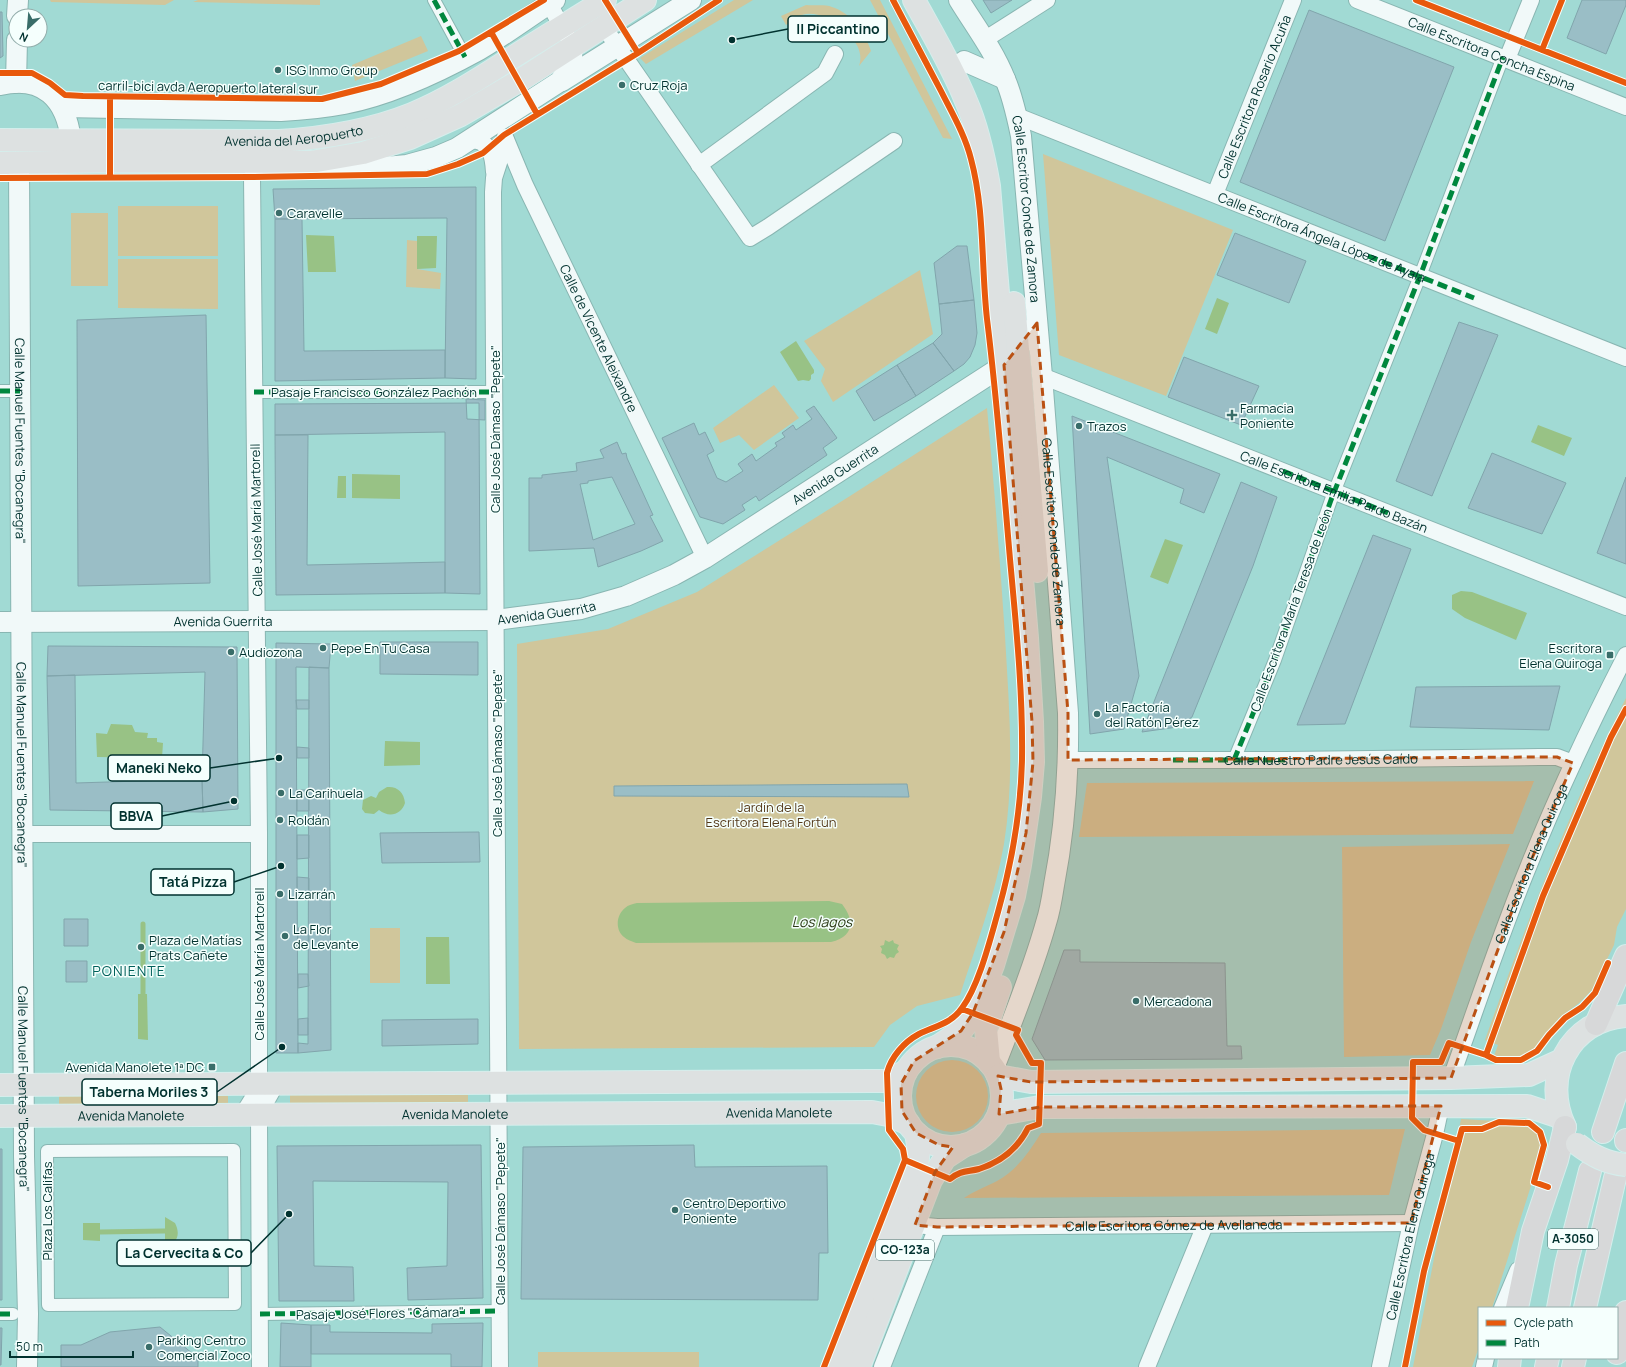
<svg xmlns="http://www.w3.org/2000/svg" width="1626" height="1367" viewBox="0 0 1626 1367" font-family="Manrope,sans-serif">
  <rect width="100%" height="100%" fill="#a1dad4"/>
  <path fill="#d0c69b" d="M50,0H174L165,5L51,2Z
    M198,0H320V5L193,2Z
    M734,0H753L646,64L640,58Z
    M870,0H880L952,139L943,138Z
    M806,5C814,6 825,4 832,7C851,13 865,32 871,51L859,66C860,63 861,58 860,54C857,34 823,8 802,15C797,16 791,22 786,25L781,16Z
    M421,36L428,51L355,81L352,65Z
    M1043,154L1233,230L1166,396L1059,355Z
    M118,206H218V256H118Z
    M71,213H108V286H71Z
    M407,240L417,241V269L441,273L440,289L406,287Z
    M118,259H218V309L118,308Z
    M920,270L933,334L833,402L821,381L825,369L804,341Z
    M774,385L799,418L754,450L739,435L720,443L713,428Z
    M987,408C994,484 1000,560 1005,636C1009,706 1015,775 1004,844C995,896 976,945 960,995L917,1006L890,1025L874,1047L519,1049L517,644L608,629L697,592L850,496Z
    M1626,698V909L1617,927L1614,945L1592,990L1579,1003L1559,1018L1536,1049L1526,1055L1512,1058L1494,1056L1498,1045L1485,1040C1526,924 1570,808 1626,698Z
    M1534,781L1513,834L1079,837L1087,783Z
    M1510,844L1471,942L1441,1029L1430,1055L1344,1057L1342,847Z
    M370,928H400V983H370Z
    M916 1096a36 36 0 1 1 72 0a36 36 0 1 1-72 0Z
    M468,1094V1105L290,1106V1095Z
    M228,1095V1107H59V1096Z
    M1461,1119L1529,1123L1544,1145L1492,1308H1479V1347L1472,1367H1413Z
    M1405,1129L1389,1195L964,1198C974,1191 985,1187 997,1181C1017,1170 1029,1152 1041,1133Z
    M538,1352H699V1367H538Z"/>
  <path fill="#98c285" d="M306,235L334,236L336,272H308Z
    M417,236H437L436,268L417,269Z
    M1217,298L1229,303L1217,334L1205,329Z
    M796,341L814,370V373L811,375V379L809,381L803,380L798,381L780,352Z
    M1538,425L1572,438L1564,456L1531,442Z
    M352,474L400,475V499L352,498Z
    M338,476H346V498H337Z
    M1165,539L1183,545L1168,584L1150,577Z
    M1461,591L1472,592L1527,613L1516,640L1465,618L1452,609V595Z
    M111,724L132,725L135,732L148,733L147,738H157V742L163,743L162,758L97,757L96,733L107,734Z
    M385,741L420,742V765L384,766Z
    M387,787C397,786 404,792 405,803C401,815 389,818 379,810L374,814L365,813L362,809L363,800L371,796L376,798L379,792Z
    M829,901L842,904C855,921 854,936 831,942L636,943C632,941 627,940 624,937C615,930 616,915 625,908C628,905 633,904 637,903Z
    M426,937H449L450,984H426Z
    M885,940L889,942L893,940L894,943L899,945L897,949L899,952L896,954L894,958L890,957L887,959L885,955L881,953L882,949L880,946L884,945Z
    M138,994H147L148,1040L138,1039Z
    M165,1217L175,1223C181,1235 177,1243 165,1248Z
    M83,1223H100V1241L83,1240Z"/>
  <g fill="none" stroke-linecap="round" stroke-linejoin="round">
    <path stroke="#98c285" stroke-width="5" d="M143,994V924
      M100,1232L165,1231"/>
  </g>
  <path fill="#9abec6" stroke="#81a5ac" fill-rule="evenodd" d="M983,0H1012L991,13Z
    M1582,0H1626V5L1606,54L1567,38Z
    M1309,10L1454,67L1385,241L1240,182Z
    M0,12H2L3,56L0,58Z
    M476,187V379L445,378L447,218L275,219L273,189Z
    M275,219H302L304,351L445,350V378L275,381Z
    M1235,233L1306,261L1289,303L1217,275Z
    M957,246H967L974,300L939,304L934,263Z
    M974,300L977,333L975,345L970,357L964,364L954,371L933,343L942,334L939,304Z
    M206,315L210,583L78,586L77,320Z
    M1459,322L1498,335L1432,496L1396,481Z
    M933,343L954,371L916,396L897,365Z
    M1184,357L1259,386L1241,425L1168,397Z
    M897,365L916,396L874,421L856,391Z
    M466,399L485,400V420L467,419Z
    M479,403L480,594L445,593V432L275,435V404Z
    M814,406L837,438L823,448L827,455L759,501L756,496L742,505L745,510L723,524L700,517L662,438L694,423L699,435L705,432L714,451L707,455L717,478L726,482L743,471L738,464L752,454L756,461L777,446L775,443L785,437L782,433L793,425L796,430L812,419L806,411Z
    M1072,416L1220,474L1204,513L1180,503L1184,489L1107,457L1139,676L1124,729L1090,734Z
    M275,435H308L307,565L445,562V593L276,595Z
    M617,442L622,454L626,453L627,458L653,515L650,516L663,541L641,551L598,567L594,548L529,551V478H542V475L577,471L576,463L604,458L600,450ZM612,477L635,524L593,540L580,484L588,483V481Z
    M1492,453L1566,483L1542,534L1468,508Z
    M1626,477V564L1597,553Z
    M1241,482L1277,497L1253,566L1192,717L1177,727L1142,732Z
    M1373,535L1411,549L1345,724L1297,725Z
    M380,642H478V675L380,674Z
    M276,643L331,644L329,668L296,667L298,1053H276Z
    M48,646L237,647L238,809L203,812L202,779L205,672L47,676Z
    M309,667L329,668L331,1050L298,1053V1043L308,1044Z
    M75,675L76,783L202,779L203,812L50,810L47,676Z
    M1560,686L1549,730L1410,727L1416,687Z
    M296,700H309V709H297Z
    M297,747L309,748V758H297Z
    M907,784L909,797L614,796V786Z
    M297,790H309V811H297Z
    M479,832L480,862L382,863L380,833Z
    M297,835H309V858L297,859Z
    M297,877L309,878V898L297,899Z
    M64,919H88V946H64Z
    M298,928H309V941L298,942Z
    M1064,950H1080V962L1225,963L1227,1046H1241L1242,1059L1045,1060L1032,1039Z
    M66,961H87V982H66Z
    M298,974H308L309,986L298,988Z
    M308,1018V1035H298V1019Z
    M478,1019V1044L382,1046V1020Z
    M481,1145L483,1298L408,1300L407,1268L447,1266L448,1182L313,1181L314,1266L353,1267L354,1301H279L277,1146Z
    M694,1145L695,1167L827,1166L828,1253H819L818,1300L521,1299L523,1147Z
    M0,1149H2V1300H0Z
    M281,1323L311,1325V1367H280Z
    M483,1323L482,1367H451V1354H311V1325H330V1332L432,1333V1324Z
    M160,1327L198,1358V1367H61V1345H81L110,1332Z
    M0,1328H2L1,1365H0Z"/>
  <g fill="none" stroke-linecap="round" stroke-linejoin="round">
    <defs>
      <path id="pedestrian" d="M434,0L465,57
        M0,391H20
        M254,392H495
        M1234,760L1275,660L1331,500L1420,276L1503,57
        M234,1150L235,1304L48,1305L47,1151Z
        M0,1314H13
        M260,1314L500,1311"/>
      <g id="minor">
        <path d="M547,0L567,36"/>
        <path id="s1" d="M1357,0L1626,107"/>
        <path d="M604,27L750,238L768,227L894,141"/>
        <path d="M984,40L1047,0"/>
        <path d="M1507,59L1531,0"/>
        <path id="s2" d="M1017,116L1626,358"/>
        <path id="s3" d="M505,137L525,185L705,558"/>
        <path d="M469,140C490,140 493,154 494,172"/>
        <path d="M699,165L825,73L835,54"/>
        <path id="s4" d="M1215,194L1293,0"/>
        <path id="s5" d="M1042,376L1626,607"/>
        <path id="s6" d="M1068,760H1285L1539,757H1557L1573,763"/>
        <path d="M22,834H259"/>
        <path id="s7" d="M1451,1078C1476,1009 1499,938 1527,870C1556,797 1590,725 1626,655"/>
        <path d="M243,1114L256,1093L259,1085V834L252,177L258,163"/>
        <path id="s8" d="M915,1225L937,1227L1411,1223"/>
        <path d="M1502,1308L1518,1270"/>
        <path d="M260,1367L259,1114L276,1084"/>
        <path d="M500,1367L493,192L494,178L506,141"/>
        <path d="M882,1367L937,1227"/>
        <path d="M1147,1367L1205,1225"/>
        <path id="s9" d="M1380,1367L1411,1223L1435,1134L1441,1106"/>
        <path d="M1484,1367L1486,1358"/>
      </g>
      <g id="tertiary">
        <path id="s10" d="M959,0C975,26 994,51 1005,79C1013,97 1017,117 1021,136L1042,376L1068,713C1069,771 1065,828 1054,885C1052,898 1050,911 1046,923C1032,973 1012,1021 994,1068"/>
        <path d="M17,16L18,0"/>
        <path d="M964,61L1005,79"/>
        <path d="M562,81L691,0"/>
        <path d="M16,83L17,40"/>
        <path d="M0,85C43,75 66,99 71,140"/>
        <path d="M62,107L281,111C302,110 323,108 344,104C390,95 439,72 479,50C505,35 530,16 555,0"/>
        <path id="s11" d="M19,163L24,1156L28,1314L27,1367"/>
        <path d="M319,164L339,167H386L407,165L436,157L457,148L559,82C568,71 574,61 572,47"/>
        <path id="s12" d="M0,622L496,620L581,609L626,596L674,575L705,558L1004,365L1018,349L1037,323"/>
      </g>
      <g id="primary">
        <path d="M914,0C932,33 952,66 966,101C978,128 984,157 989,186L1027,638L1032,722L1033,762L1030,797L1020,865L1014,896L993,965L977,1007L968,1022L961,1031L937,1047"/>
        <path id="s13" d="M0,140L279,141C324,138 370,131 412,114C446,100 477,80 507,61C540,40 573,20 605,0"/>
        <path d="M0,163L110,161L311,162L363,153L410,138L461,115L519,81L645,0"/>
        <path d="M1014,303L1037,571"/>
        <circle cx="951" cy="1096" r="51"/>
        <path d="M989,1062L986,1029L1000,987"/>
        <path d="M998,1076L1031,1082L1451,1078L1529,1075L1562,1060"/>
        <path d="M0,1085L872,1081H887L906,1071"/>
        <path d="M999,1114L1040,1107L1527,1106L1560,1117"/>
        <path id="s14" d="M0,1116L872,1112L888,1115L909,1124"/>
        <path d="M1565,1127C1541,1077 1569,1020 1626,1016"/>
        <path d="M839,1367L916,1172L919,1151L916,1133"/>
        <path d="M859,1367L931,1180L945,1158L965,1145"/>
      </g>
      <path id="trunk" d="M1596,1024L1626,956
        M1603,1132L1626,1063
        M1626,1141V1140
        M1517,1308L1533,1231L1557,1160L1565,1127
        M1558,1308L1566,1265L1590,1171
        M1585,1308L1615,1178
        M1617,1353L1626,1312
        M1509,1367L1510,1358
        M1546,1367L1548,1358
        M1573,1367L1575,1358"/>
    </defs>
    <use href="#pedestrian" stroke="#89b6b2" stroke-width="14"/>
    <use href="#minor" stroke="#89b6b2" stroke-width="18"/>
    <use href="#tertiary" stroke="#89b6b2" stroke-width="22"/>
    <use href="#primary" stroke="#d5eeec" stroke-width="24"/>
    <use href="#trunk" stroke="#d5eeec" stroke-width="24"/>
    <use href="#pedestrian" stroke="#f1f9f9" stroke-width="12"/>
    <use href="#minor" stroke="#f1f9f9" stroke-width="16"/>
    <use href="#tertiary" stroke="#f1f9f9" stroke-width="20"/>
    <use href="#primary" stroke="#dde1e1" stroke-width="22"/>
    <use href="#trunk" stroke="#d7d8d9" stroke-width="22"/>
    <defs>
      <path id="primary-bridge" d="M1577,1144C1593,1156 1606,1163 1626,1165"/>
    </defs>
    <use href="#primary-bridge" stroke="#d5eeec" stroke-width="24" stroke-linecap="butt"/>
    <use href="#primary-bridge" stroke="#dde1e1" stroke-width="22"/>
    <path stroke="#00873e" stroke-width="5" stroke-dasharray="10 5" stroke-linecap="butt" d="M434,0L465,57
      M1368,256L1474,298
      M0,391H20
      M254,392H495
      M1283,471L1388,513
      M1173,760H1285
      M1234,760L1275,660L1331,500L1420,276L1503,57
      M0,1314H13
      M260,1314L500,1311"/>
    <defs>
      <path id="cycleway" d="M605,0L638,53
        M1416,0L1626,83
        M491,32L537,114
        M1542,50L1562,0
        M0,73H32L50,83L65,95L83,96L322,99L381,84L459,51L544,0
        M110,177V97
        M0,178L252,177L427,174L458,164L483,153L504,135L638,53L719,0
        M1486,1055L1543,896L1611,737L1626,709
        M1459,1141L1424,1130L1412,1118L1413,1062H1441L1449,1043L1486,1055L1496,1060H1521L1537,1051L1549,1035L1565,1018L1582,1007L1595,993L1608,963
        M905,1160L950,1179C961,1170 967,1172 979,1169C1001,1162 1018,1148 1028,1128L1039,1124L1041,1063H1032L1016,1035L1018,1030L962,1009
        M824,1367L905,1160L903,1149L889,1130L887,1073C891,1057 904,1042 919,1034C935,1026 951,1024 962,1008C979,985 990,940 998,912C1012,862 1021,810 1022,759C1023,692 1016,625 1010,559C1003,479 997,399 987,319C981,266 985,211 971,159C965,135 952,113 941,91C925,61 909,30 893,0
        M1405,1367L1424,1271L1462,1129H1482L1499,1122L1529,1123L1540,1132L1544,1145L1534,1182L1548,1187"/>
    </defs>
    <use href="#cycleway" stroke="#f5fffd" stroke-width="8"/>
    <use href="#cycleway" stroke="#e8590c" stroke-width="6"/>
  </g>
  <path fill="#ba5113" fill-opacity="0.2" stroke="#ba5113" stroke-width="3" stroke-dasharray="8 5" stroke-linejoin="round" d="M1037,323L1068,713V760L1539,757H1557L1573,763L1527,870L1451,1078L1031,1082L998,1076L1001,1089L999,1114L1040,1107L1441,1106L1411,1223L937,1227L915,1225L935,1172L953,1147L939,1145L916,1133L902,1111L901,1084L914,1061L961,1031L973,1013L1004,932L1026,833L1033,762L1032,722L1004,365Z"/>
  <g fill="#396d69" stroke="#f5fffd" stroke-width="1.5">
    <circle cx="278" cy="70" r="4"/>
    <circle cx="622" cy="85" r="4"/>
    <circle cx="279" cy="213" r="4"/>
    <path d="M1230 409h4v4h4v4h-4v4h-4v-4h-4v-4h4z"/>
    <circle cx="1079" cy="426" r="4"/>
    <circle cx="323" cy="648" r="4"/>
    <circle cx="231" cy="652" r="4"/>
    <rect x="1606" y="651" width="8" height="8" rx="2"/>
    <circle cx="1097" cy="714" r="4"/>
    <circle cx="281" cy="793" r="4"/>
    <circle cx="280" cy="820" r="4"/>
    <circle cx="280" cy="894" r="4"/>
    <circle cx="285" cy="936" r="4"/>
    <circle cx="141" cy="947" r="4"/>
    <circle cx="1136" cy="1001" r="4"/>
    <rect x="208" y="1063" width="8" height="8" rx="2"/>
    <circle cx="675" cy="1210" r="4"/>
    <circle cx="149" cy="1347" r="4"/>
  </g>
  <g text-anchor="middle" stroke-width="3" stroke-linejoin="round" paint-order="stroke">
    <g fill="#f5fffd" stroke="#4a706d" stroke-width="1">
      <rect x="1548" y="1229" width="50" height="20" rx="3"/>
      <rect x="876" y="1240" width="58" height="20" rx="3"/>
    </g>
    <g font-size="12" font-weight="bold" fill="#01322f">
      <text x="1573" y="1243">A-3050</text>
      <text x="905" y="1254">CO-123a</text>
    </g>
    <g font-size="13" fill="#01322f" stroke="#f5fffd">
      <text dy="5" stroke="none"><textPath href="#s1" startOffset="145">Calle Escritora Concha Espina</textPath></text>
      <text transform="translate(208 87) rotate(1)" y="5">carril-bici avda Aeropuerto lateral sur</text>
      <text dy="5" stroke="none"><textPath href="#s4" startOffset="105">Calle Escritora Rosario Acuña</textPath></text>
      <text dy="5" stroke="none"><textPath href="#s13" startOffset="294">Avenida del Aeropuerto</textPath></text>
      <text dy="5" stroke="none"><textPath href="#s10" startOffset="224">Calle Escritor Conde de Zamora</textPath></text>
      <text dy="5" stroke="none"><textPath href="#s2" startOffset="328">Calle Escritora Ángela López de Ayala</textPath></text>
      <text dy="5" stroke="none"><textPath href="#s3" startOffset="222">Calle de Vicente Aleixandre</textPath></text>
      <text x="374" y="397">Pasaje Francisco González Pachón</text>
      <text transform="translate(495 429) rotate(-90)" y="5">Calle José Dámaso "Pepete"</text>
      <text dy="5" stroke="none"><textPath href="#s11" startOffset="278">Calle Manuel Fuentes "Bocanegra"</textPath></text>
      <text dy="5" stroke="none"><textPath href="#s12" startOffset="871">Avenida Guerrita</textPath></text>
      <text dy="5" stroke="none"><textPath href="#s5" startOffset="314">Calle Escritora Emilia Pardo Bazán</textPath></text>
      <text transform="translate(256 520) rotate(-91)" y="5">Calle José María Martorell</text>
      <text dy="5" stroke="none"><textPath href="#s10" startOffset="548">Calle Escritor Conde de Zamora</textPath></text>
      <text transform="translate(1291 610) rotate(-70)" y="5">Calle Escritora María Teresa de León</text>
      <text dy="5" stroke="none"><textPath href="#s12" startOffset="547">Avenida Guerrita</textPath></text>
      <text dy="5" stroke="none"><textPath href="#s12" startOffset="223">Avenida Guerrita</textPath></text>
      <text transform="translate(497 753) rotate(-90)" y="5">Calle José Dámaso "Pepete"</text>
      <text dy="5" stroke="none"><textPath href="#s6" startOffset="253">Calle Nuestro Padre Jesús Caído</textPath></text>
      <text dy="5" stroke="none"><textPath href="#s11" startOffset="602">Calle Manuel Fuentes "Bocanegra"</textPath></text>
      <text dy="5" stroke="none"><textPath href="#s7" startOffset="229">Calle Escritora Elena Quiroga</textPath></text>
      <text transform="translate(259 964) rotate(-90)" y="5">Calle José María Martorell</text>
      <text dy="5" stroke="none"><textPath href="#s11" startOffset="926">Calle Manuel Fuentes "Bocanegra"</textPath></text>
      <text dy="5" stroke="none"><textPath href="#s14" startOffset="779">Avenida Manolete</textPath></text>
      <text dy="5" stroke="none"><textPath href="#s14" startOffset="455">Avenida Manolete</textPath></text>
      <text dy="5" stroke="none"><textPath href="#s14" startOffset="131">Avenida Manolete</textPath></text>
      <text transform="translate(47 1211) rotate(-90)" y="5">Plaza Los Califas</text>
      <text transform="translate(500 1221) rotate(-90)" y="5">Calle José Dámaso "Pepete"</text>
      <text dy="5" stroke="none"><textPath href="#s8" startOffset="259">Calle Escritora Gómez de Avellaneda</textPath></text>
      <text dy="5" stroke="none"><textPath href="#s9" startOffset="134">Calle Escritora Elena Quiroga</textPath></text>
      <text transform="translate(380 1313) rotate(-1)" y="5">Pasaje José Flores "Cámara"</text>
    </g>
    <g font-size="13" fill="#01322f" stroke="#f5fffd" text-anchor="start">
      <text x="286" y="75">ISG Inmo Group</text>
      <text x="630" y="90">Cruz Roja</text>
      <text x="287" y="218">Caravelle</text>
      <text x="1240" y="413">Farmacia<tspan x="1240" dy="15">Poniente</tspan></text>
      <text x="1087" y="431">Trazos</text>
      <text x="331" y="653">Pepe En Tu Casa</text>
      <text x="1602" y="653" text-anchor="end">Escritora<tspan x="1602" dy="15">Elena Quiroga</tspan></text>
      <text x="239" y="657">Audiozona</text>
      <text x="1105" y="712">La Factoría<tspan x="1105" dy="15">del Ratón Pérez</tspan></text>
      <text x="289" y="798">La Carihuela</text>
      <text x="288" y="825">Roldán</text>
      <text x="288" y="899">Lizarrán</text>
      <text x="293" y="934">La Flor<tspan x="293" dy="15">de Levante</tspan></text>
      <text x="149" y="945">Plaza de Matías<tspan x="149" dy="15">Prats Cañete</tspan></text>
      <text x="1144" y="1006">Mercadona</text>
      <text x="204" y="1072" text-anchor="end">Avenida Manolete 1ª DC</text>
      <text x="683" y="1208">Centro Deportivo<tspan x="683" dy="15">Poniente</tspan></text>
      <text x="157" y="1345">Parking Centro<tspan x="157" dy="15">Comercial Zoco</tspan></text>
    </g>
    <g font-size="13" fill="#553a1a" stroke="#f5fffd">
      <text x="771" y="812">Jardín de la<tspan x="771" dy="15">Escritora Elena Fortún</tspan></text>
    </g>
    <g font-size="14" font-style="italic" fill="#2c3b17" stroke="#f5fffd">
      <text x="822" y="927">Los lagos</text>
    </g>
    <g font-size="14" letter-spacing="1" fill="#00615b" stroke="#f5fffd">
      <text x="129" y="976">PONIENTE</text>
    </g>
  </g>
  <path fill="none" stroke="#01322f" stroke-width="1.5" d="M732 40L788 29M279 758L210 768M234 801L162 816M281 866L234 882M282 1047L217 1092M289 1214L251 1253"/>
  <g fill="#01322f" stroke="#f5fffd" stroke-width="1.5">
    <circle cx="732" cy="40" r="4"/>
    <circle cx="279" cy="758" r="4"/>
    <circle cx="234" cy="801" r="4"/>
    <circle cx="281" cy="866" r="4"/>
    <circle cx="282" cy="1047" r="4"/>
    <circle cx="289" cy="1214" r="4"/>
  </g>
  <g fill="#f5fffd" stroke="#01322f" stroke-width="1.5">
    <rect x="788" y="16" width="99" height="26" rx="4"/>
    <rect x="108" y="755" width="102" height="26" rx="4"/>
    <rect x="111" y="803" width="51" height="26" rx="4"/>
    <rect x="151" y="869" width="83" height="26" rx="4"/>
    <rect x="82" y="1079" width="135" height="26" rx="4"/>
    <rect x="117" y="1240" width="134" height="26" rx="4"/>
  </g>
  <g font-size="14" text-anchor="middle" font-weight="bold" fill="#01322f">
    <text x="838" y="34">Il Piccantino</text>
    <text x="159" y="773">Maneki Neko</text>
    <text x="136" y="821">BBVA</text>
    <text x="193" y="887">Tatá Pizza</text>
    <text x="149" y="1097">Taberna Moriles 3</text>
    <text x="184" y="1258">La Cervecita &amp; Co</text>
  </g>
  <rect x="1478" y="1307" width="140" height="52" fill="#f5fffd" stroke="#93adab"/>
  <rect x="1486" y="1320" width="20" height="6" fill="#e8590c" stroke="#93adab"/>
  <text x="1514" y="1327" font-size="12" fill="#01322f">Cycle path</text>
  <rect x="1486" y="1340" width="20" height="6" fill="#00873e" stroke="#93adab"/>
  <text x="1514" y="1347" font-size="12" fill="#01322f">Path</text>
  <g transform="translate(28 28) rotate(206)"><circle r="19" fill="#f5fffd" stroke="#93adab"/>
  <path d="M0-3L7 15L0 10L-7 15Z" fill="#396d69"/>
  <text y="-6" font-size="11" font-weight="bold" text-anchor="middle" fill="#01322f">N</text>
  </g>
  <path d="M10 1351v6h123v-6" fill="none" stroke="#01322f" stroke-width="2"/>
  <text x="16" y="1351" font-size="12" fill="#01322f" stroke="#f5fffd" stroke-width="3" paint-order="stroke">50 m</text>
</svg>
